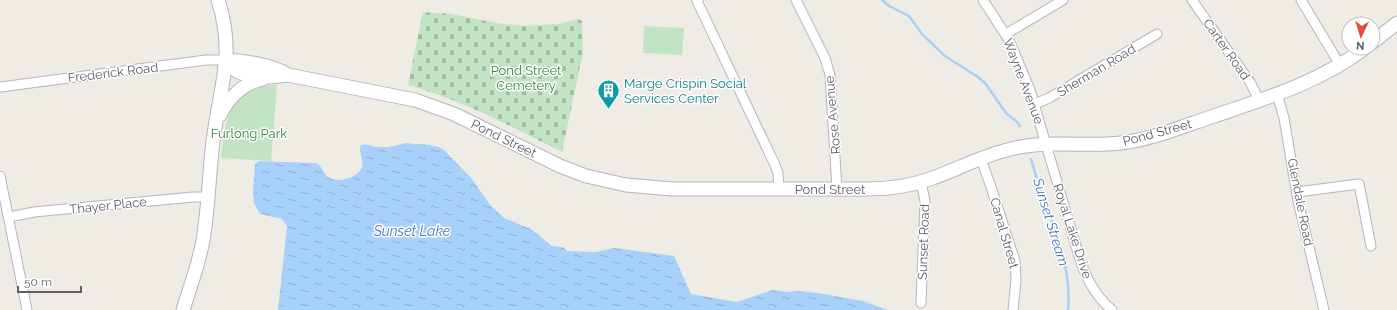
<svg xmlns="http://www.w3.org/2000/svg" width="1397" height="310" viewBox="0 0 1397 310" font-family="Raleway,sans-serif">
  <defs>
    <pattern id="cemetery-stones" width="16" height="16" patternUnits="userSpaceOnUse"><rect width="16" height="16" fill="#c2e4c4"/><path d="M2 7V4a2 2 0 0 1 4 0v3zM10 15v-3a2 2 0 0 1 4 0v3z" fill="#a1bca3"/></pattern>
    <pattern id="water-ripples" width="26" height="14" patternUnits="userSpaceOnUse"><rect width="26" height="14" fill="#a7d1fb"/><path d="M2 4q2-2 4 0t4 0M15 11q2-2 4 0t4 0" fill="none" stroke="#8badcf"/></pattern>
  </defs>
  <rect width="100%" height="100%" fill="#eeece4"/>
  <path fill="#c2e4c4" d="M644,26L684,28L682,55L643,53Z
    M277,85L271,161L221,158C225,119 229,88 277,85Z"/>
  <path fill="url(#cemetery-stones)" d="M423,12L451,14L496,23L525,26L559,24L578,19L582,21L583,52L562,152C512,127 462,100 408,85Z"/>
  <path fill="url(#water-ripples)" d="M405,143L429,145L439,147L445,151L472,179L490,205L504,218L531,229L552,246L563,247L567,251L596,252L614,248L674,256L691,294L737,302L772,290L786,292L797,291L818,293L863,301L888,310H278L287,226L282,219L260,214L254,203L253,191L255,164L259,161L315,163C322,165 323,173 328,177C338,184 358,178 362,167C364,159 358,153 361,145C368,143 372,147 378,147C387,148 396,146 405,143Z"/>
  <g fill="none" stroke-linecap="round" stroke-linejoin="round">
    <path stroke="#a7d1fb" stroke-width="2.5" d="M882,0L889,6L909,16L922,34L945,56L978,77L985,83L1006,113L1017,122L1020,126
      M1031,159C1044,208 1073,257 1068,310"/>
    <defs>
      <path id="minor" d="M698,0L697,1L775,165L778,173L779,189
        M796,0L825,58L830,75L837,189
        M983,0L1009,40L1030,90L1078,253C1085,276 1094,295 1112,310
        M1192,0L1250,82L1259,100
        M1301,0L1340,65
        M1006,34L1063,0
        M0,87L206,60H226
        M1277,94L1284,118L1298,201L1324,310
        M1035,104L1049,98L1157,34
        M981,159L991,187L1015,261L1016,280L1013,310
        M0,176L27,310
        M921,182L925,201L921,303
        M1297,192L1359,184L1371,246
        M9,217L34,212L193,197H208"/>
      <path id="secondary" d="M1373,42L1397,23
        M226,60L230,65L238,72L250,76L270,77L288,75L415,100L454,114L560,166L586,176L626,185L672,189H868C889,189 910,186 930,179C959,169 985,154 1015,148C1050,140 1086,147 1121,143C1153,139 1184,126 1214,116C1267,98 1320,82 1365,48
        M226,60C245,61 273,65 288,75
        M220,115C229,97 244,83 263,79
        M183,310C190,287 199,264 203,240C209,205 209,169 214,134C221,83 235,52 218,0"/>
    </defs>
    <use href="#minor" stroke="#b5b6bb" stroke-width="11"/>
    <use href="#secondary" stroke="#b3b6bb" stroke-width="15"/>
    <use href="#minor" stroke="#fff" stroke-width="9"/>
    <use href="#secondary" stroke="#fff" stroke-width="13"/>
  </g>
  <defs>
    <symbol id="building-pin" viewBox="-11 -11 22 30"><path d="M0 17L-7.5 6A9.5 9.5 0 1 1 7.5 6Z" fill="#0f9aa8" stroke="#fff"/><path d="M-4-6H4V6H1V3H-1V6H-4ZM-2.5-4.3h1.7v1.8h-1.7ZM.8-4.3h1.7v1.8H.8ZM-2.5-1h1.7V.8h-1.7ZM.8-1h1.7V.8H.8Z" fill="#fff"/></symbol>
  </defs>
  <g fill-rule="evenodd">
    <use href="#building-pin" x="596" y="78" width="25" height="34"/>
  </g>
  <g text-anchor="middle" stroke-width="3" stroke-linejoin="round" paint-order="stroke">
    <g font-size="13" fill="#5c5f64" stroke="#fff">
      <text transform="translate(1227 49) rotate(55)" y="5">Carter Road</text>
      <text transform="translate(1096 70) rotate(-31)" y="5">Sherman Road</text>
      <text transform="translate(113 72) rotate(-7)" y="5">Frederick Road</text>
      <text transform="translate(1024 81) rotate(69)" y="5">Wayne Avenue</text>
      <text transform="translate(832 115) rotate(-95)" y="5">Rose Avenue</text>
      <text transform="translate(1157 132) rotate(-15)" y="5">Pond Street</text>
      <text transform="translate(504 138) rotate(26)" y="5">Pond Street</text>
      <text x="830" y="194">Pond Street</text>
      <text transform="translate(1301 202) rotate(79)" y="5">Glendale Road</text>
      <text transform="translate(108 205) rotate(-6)" y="5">Thayer Place</text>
      <text transform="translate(1073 231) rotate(72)" y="5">Royal Lake Drive</text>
      <text transform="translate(1005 233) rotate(74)" y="5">Canal Street</text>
      <text transform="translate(923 242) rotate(-88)" y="5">Sunset Road</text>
    </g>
    <g font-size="13" fill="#3a8543" stroke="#fff">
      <text x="526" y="75">Pond Street<tspan x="526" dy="15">Cemetery</tspan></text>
      <text x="249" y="138">Furlong Park</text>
    </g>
    <g font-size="13" fill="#0d838f" stroke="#fff" text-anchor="start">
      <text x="624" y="88">Marge Crispin Social<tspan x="624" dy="15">Services Center</tspan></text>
    </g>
    <g font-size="14" font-style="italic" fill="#4775b5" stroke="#fff">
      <text transform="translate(1051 222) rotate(73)" y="5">Sunset Stream</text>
      <text x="412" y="236">Sunset Lake</text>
    </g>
  </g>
  <g transform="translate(1361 36) rotate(184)"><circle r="19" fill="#ffffff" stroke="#bebfc1"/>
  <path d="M0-3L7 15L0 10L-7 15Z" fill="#e15037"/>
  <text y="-6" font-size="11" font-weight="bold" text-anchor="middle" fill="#5c5f64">N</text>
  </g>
  <path d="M18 286v6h63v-6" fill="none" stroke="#5c5f64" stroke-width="2"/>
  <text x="24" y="286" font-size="12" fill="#5c5f64" stroke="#ffffff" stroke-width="3" paint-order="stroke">50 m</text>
</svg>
